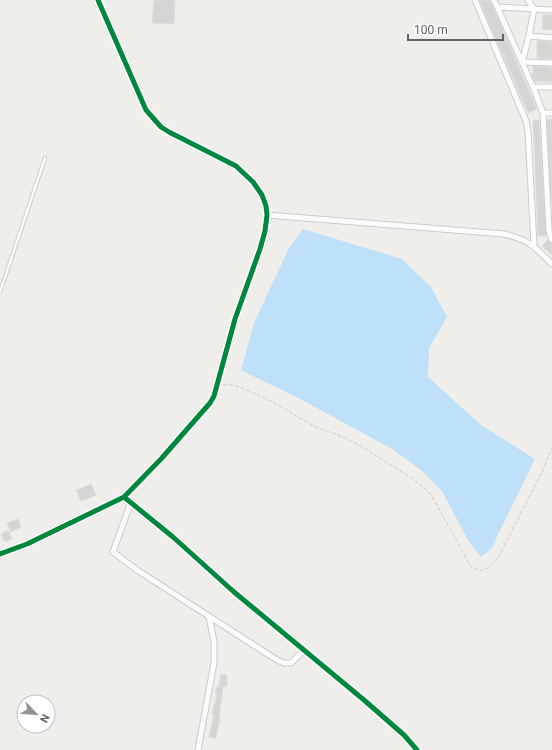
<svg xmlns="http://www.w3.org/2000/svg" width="552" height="750" viewBox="0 0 552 750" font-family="Roboto,sans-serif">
  <rect width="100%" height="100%" fill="#efeeea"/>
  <path fill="#bfe0f9" d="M303,229L402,259L431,287L447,317L429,348L428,377L481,425L535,459L491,549L481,557L469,542L442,491L422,471L394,450L302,400L241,370L254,323L289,248Z"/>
  <path fill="#d6d5d3" stroke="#deddd9" d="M154,0H175L174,24L152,23Z
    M479,0H490L537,109L528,113Z
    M543,15H552V30L542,29Z
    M537,41L552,42V59L537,58Z
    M533,66L552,67V82L534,81L531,74H533Z
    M552,119V201H551L547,120Z
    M533,120H539L546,236H538Z
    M548,240L550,243L552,244V255L542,246Z
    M91,484L96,495L81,501L76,490Z
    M18,519L21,527L11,532L7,523Z
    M8,530L12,539L5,542L1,534Z
    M221,674L227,675V687L219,686Z
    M217,686L223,687L219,718H220L216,738L209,737L214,715L212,714L217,694L215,693Z"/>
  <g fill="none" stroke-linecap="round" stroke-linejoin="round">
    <defs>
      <path id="service" d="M0,292L45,158"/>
      <path id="minor" d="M475,0L526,121L528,132L534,245
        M494,0L533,87L543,113L549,231L552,240
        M528,0L534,9L529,36L522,62L552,63
        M497,7L552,10
        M529,36L552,38
        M533,87H552
        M543,113H552
        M267,215L504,234C529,240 534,246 552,264
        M124,497L173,537L234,592L364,700L404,735L417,750
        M131,502L113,552L137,570L277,660L284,663H291L304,650
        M0,554L27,544L124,497L161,459L210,403L214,396L235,319L260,249L265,231L267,215L266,206L262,195L253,182L236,166L169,132L161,127L146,110L98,0
        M198,750L214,663V641L209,617"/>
    </defs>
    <use href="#service" stroke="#cbcccc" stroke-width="4.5"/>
    <use href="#minor" stroke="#cbcccc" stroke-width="7"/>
    <path stroke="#cacfcc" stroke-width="1" stroke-dasharray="4 2" stroke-linecap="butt" d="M223,385H232L240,387L273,402L315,427L341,436L359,445L413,479L428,491L434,500L471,567L480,571L488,568L499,556L543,470L552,448"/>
    <use href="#service" stroke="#fdfcfc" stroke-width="2.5"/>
    <use href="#minor" stroke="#fdfcfc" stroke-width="5"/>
    <defs>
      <path id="cycleway" d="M124,497L173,537L234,592L364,700L404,735L417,750
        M0,554L27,544L124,497L161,459L210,403L214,396L235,319L260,249L265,231L267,215L266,206L262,195L253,182L236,166L169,132L161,127L146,110L98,0"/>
    </defs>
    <use href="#cycleway" stroke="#fff" stroke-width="8"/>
    <use href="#cycleway" stroke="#00873e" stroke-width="5"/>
  </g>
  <g transform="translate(36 714) rotate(116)"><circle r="19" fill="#ffffff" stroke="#bfc1c3"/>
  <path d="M0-3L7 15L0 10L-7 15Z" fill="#919496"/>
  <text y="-6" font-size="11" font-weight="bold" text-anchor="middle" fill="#5f6368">N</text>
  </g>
  <path d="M408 34v6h95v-6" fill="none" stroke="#5f6368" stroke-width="2"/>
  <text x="414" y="34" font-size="12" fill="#5f6368" stroke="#ffffff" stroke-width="3" paint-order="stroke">100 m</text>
</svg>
